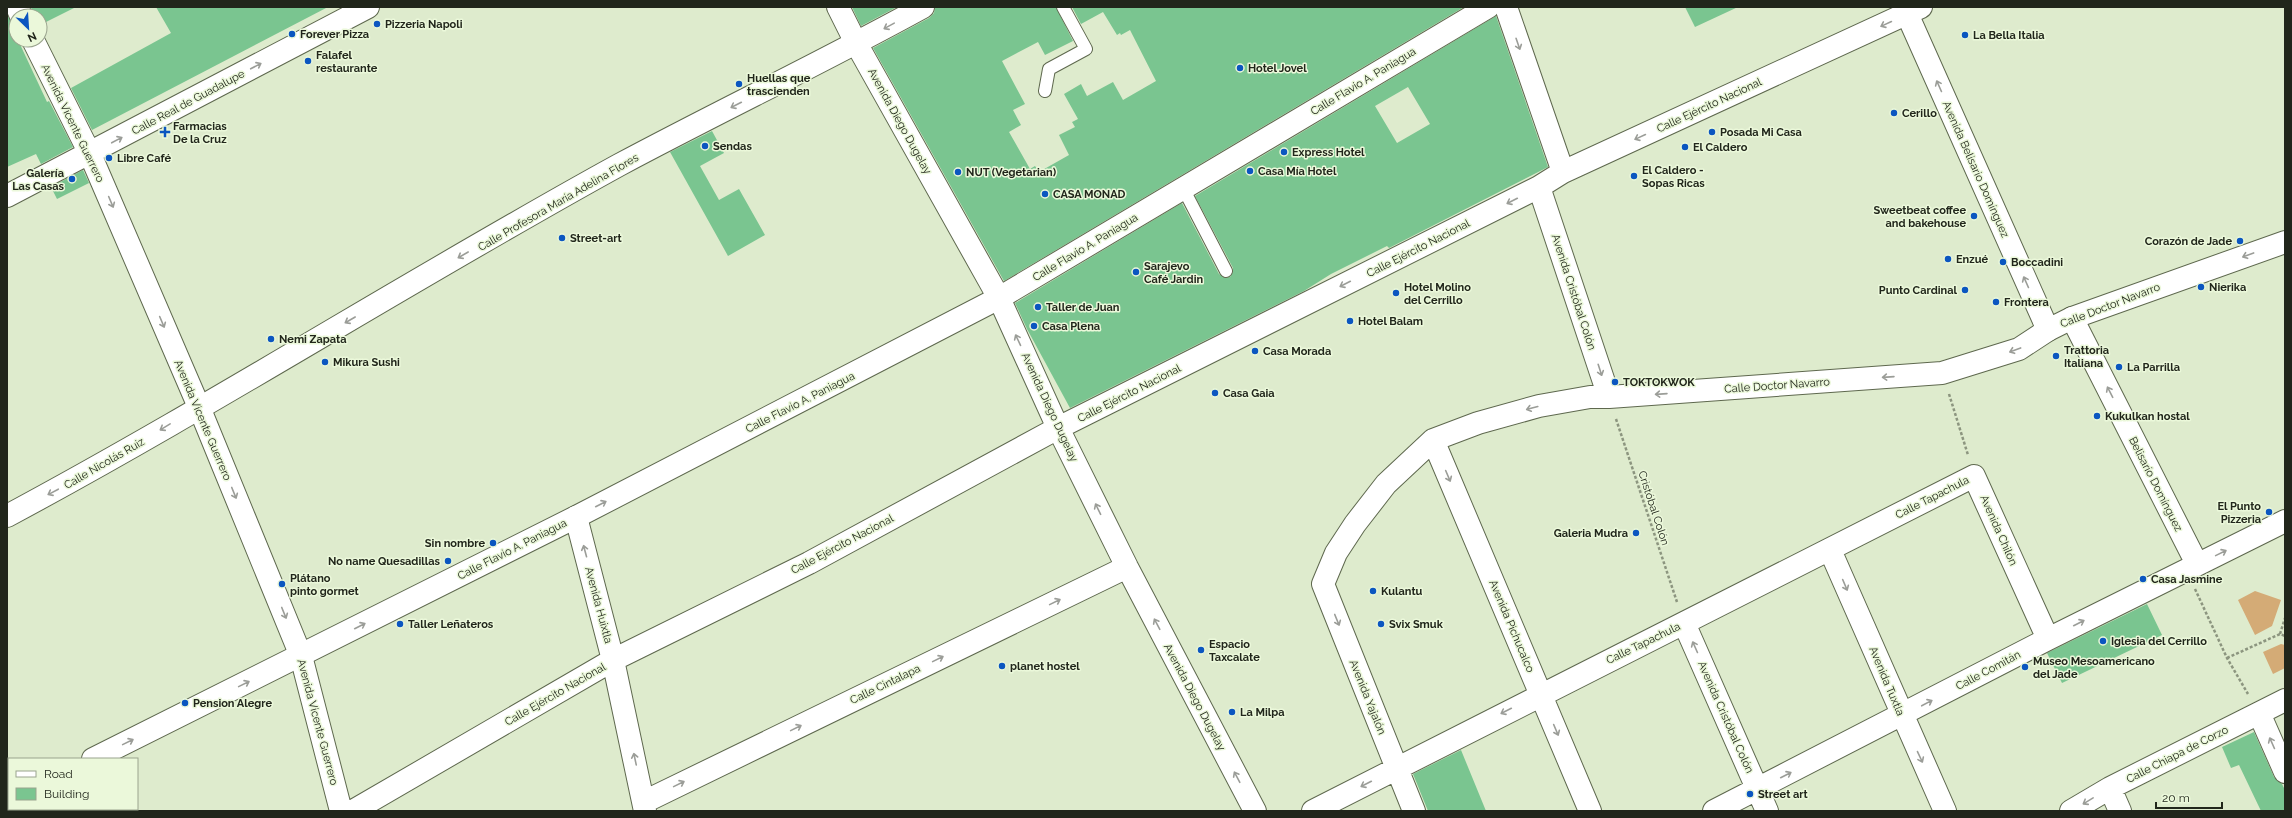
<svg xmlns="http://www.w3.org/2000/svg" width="2292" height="818" viewBox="0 0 2292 818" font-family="Raleway,sans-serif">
  <rect width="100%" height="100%" fill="#deebcd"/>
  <path fill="#d4ab76" d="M2255,591L2281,600L2272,626L2255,635L2238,600Z
    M2281,644L2285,645V668L2273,674L2263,652Z"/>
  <path fill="#7ac590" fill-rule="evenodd" d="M31,7H76L40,25V16H33Z
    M156,7H328L92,130L71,88L171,33Z
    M852,7H897L861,26Z
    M935,7H1056L1073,41L1045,55L1038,42L1002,61L1025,104L1013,110L1021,125L1009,132L1030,169L1035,166L1039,172L1069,155L1059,135L1075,127L1072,122L1078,119L1064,94L1081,84L1087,96L1113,82L1123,100L1156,81L1130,30L1121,35L1120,33L1117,35L1103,12L1081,24L1072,7H1464L1004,281L873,48L929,18L934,13Z
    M1685,7H1738L1695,27Z
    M7,15L16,27V40H18L47,102L49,101L73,147L41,164L36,154L7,167Z
    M1496,16L1548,167L1389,248L1387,246L1331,274L1304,291L1070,408L1027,329L1015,303L1182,203L1219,274L1225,278L1230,277L1233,272V268L1195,196ZM1408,87L1430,124L1397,143L1375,106Z
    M712,131L724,153L700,166L719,200L739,189L765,235L728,256L670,152Z
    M83,170L89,183L57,199L51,187Z
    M2147,604L2162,635L2062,683L2047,653Z
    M2254,732L2274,777L2282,784L2285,790V811H2261L2239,765L2231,768L2222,747Z
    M1461,750L1486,811H1428L1413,774Z"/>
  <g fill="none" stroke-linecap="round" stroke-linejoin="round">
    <defs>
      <path id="lane" d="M1045,91L1049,69L1086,49L1063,7
        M1183,188L1226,271"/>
      <path id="street" d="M17,7L21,16
        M838,7L856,43L999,298L1058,428L1127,567L1255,811
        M1506,7L1563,172
        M33,40L90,154L199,407L301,656L341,811
        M1539,187L1609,397
        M7,196L368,7
        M2072,318L2197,564
        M1433,440L1590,811
        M576,517L613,660L645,811
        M1830,550L1945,811
        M1684,623L1767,811
        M2259,713L2285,772
        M2110,788L2120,811
        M644,802L1127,567
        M353,811L613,660L809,563L1058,428L1539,187L1563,172L1921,7
        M1313,811L1974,476L2048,639
        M1414,811L1323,584L1336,553L1355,524L1386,484L1433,440L1478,423L1539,406L1590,397H1609L1942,373L2019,349L2048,330
        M1714,811L2048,639L2285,521
        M2071,811L2110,788L2285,700"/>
      <path id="secondary" d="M1904,7L2048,330L2072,318L2285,242
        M7,516C214,405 413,278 619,165C720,111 823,62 923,7
        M93,759L576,517L999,298L1488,7
        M7,801L9,800"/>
    </defs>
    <use href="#lane" stroke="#5e684e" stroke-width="14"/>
    <use href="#street" stroke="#5e684e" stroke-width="24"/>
    <use href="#secondary" stroke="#5e684e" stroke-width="24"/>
    <path stroke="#8c957f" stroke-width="2.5" stroke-dasharray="3 2" stroke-linecap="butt" d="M1949,394L1968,455
      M1616,419L1677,602
      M2195,589L2227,658L2248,694
      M2280,634L2285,618
      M2227,658L2280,634L2285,636"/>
    <use href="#lane" stroke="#fff" stroke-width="12"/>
    <use href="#street" stroke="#fff" stroke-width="22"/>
    <use href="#secondary" stroke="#fff" stroke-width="22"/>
  </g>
  <defs><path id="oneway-shaft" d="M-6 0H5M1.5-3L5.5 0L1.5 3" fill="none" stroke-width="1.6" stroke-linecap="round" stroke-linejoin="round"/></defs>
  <g stroke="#9b9d98">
    <use href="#oneway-shaft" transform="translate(1886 24) rotate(155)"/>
    <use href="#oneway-shaft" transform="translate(889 26) rotate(151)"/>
    <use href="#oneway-shaft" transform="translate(1518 44) rotate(71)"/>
    <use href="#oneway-shaft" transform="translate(256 66) rotate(-28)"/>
    <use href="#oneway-shaft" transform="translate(1939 86) rotate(-114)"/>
    <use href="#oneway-shaft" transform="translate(736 105) rotate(153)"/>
    <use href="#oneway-shaft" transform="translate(1640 137) rotate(155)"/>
    <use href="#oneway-shaft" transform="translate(117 140) rotate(-28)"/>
    <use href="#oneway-shaft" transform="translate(1512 201) rotate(153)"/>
    <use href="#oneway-shaft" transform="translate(111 202) rotate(67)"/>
    <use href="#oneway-shaft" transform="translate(463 255) rotate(150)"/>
    <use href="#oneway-shaft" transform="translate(2248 255) rotate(160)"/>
    <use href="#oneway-shaft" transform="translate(2026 282) rotate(-114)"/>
    <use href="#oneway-shaft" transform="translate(1345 284) rotate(153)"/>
    <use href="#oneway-shaft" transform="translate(350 320) rotate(150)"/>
    <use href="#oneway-shaft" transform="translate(162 322) rotate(67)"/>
    <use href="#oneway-shaft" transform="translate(1018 340) rotate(-115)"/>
    <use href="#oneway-shaft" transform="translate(2015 350) rotate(160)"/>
    <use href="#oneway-shaft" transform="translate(1600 370) rotate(72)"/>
    <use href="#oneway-shaft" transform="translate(1888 377) rotate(176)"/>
    <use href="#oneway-shaft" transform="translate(2110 392) rotate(-117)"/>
    <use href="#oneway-shaft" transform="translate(1661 394) rotate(176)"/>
    <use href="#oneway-shaft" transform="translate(1532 408) rotate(165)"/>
    <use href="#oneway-shaft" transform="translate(165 427) rotate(149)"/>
    <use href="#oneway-shaft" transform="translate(1448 476) rotate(67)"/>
    <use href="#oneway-shaft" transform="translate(53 492) rotate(152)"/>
    <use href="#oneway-shaft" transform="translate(234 493) rotate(68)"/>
    <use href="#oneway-shaft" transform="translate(601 504) rotate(-27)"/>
    <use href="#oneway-shaft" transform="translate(1098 509) rotate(-116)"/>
    <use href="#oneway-shaft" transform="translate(585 551) rotate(-105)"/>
    <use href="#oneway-shaft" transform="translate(2221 553) rotate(-26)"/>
    <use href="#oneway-shaft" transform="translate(1845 585) rotate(67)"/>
    <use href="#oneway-shaft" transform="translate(1055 602) rotate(-26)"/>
    <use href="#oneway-shaft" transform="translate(284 613) rotate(68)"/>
    <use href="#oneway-shaft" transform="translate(1337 620) rotate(68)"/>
    <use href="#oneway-shaft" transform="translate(2079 623) rotate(-27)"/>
    <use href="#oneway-shaft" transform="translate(1157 624) rotate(-118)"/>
    <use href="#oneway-shaft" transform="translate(360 626) rotate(-27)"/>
    <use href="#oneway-shaft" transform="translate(1695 647) rotate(-114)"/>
    <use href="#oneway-shaft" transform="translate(938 659) rotate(-26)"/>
    <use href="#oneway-shaft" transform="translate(244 684) rotate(-26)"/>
    <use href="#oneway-shaft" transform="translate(1927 703) rotate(-28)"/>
    <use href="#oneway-shaft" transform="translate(1506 711) rotate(153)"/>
    <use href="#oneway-shaft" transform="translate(796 728) rotate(-26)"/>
    <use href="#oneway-shaft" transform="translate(1556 730) rotate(67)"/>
    <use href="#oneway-shaft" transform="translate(128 742) rotate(-26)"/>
    <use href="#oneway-shaft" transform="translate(2272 743) rotate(-114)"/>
    <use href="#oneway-shaft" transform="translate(1920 757) rotate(65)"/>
    <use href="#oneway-shaft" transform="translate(635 759) rotate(-102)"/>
    <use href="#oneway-shaft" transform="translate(1786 775) rotate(-27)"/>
    <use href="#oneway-shaft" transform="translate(1237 777) rotate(-118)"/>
    <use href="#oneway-shaft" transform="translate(679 784) rotate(-26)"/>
    <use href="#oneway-shaft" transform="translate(1366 784) rotate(153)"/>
    <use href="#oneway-shaft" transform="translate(2088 801) rotate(149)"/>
  </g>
  <g fill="#0b56c0" stroke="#ebf8da" stroke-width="1.5">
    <circle cx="377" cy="24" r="4"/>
    <circle cx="292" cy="34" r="4"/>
    <circle cx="1965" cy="35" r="4"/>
    <circle cx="308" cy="61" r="4"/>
    <circle cx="1240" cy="68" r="4"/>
    <circle cx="739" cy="84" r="4"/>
    <circle cx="1894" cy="113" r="4"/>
    <path d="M163 126h4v4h4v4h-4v4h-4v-4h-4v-4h4z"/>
    <circle cx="1712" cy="132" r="4"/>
    <circle cx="705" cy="146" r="4"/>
    <circle cx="1685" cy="147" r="4"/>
    <circle cx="1284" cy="152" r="4"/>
    <circle cx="109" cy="158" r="4"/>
    <circle cx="1250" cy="171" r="4"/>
    <circle cx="958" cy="172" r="4"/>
    <circle cx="1634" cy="176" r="4"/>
    <circle cx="72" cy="179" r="4"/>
    <circle cx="1045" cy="194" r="4"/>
    <circle cx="1974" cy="216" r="4"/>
    <circle cx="562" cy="238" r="4"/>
    <circle cx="2240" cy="241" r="4"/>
    <circle cx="1948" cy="259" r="4"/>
    <circle cx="2003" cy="262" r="4"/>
    <circle cx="1136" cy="272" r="4"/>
    <circle cx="2201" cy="287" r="4"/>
    <circle cx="1965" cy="290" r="4"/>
    <circle cx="1396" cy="293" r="4"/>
    <circle cx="1996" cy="302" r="4"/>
    <circle cx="1038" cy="307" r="4"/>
    <circle cx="1350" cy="321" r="4"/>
    <circle cx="1034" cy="326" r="4"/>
    <circle cx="271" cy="339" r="4"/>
    <circle cx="1255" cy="351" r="4"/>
    <circle cx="2056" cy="356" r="4"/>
    <circle cx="325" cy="362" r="4"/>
    <circle cx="2119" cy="367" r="4"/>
    <circle cx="1615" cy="382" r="4"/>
    <circle cx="1215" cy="393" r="4"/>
    <circle cx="2097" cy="416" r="4"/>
    <circle cx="2269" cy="512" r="4"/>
    <circle cx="1636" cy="533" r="4"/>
    <circle cx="493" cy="543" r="4"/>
    <circle cx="448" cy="561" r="4"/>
    <circle cx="2143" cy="579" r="4"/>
    <circle cx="282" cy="584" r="4"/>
    <circle cx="1373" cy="591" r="4"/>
    <circle cx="400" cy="624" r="4"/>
    <circle cx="1381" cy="624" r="4"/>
    <circle cx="2103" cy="641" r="4"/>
    <circle cx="1201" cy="650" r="4"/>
    <circle cx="1002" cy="666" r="4"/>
    <circle cx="2025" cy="667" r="4"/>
    <circle cx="185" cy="703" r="4"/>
    <circle cx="1232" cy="712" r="4"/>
    <circle cx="1750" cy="794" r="4"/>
  </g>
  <g text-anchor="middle" stroke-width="3" stroke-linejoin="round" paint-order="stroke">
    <g font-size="11" font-weight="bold" fill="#21261b" stroke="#ebf8da" text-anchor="start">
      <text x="385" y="28">Pizzeria Napoli</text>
      <text x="300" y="38">Forever Pizza</text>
      <text x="1973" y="39">La Bella Italia</text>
      <text x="316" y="59">Falafel<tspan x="316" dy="13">restaurante</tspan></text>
      <text x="1248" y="72">Hotel Jovel</text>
      <text x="747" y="82">Huellas que<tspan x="747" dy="13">trascienden</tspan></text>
      <text x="1902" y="117">Cerillo</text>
      <text x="173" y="130">Farmacias<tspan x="173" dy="13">De la Cruz</tspan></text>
      <text x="1720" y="136">Posada Mi Casa</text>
      <text x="713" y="150">Sendas</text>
      <text x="1693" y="151">El Caldero</text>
      <text x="1292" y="156">Express Hotel</text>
      <text x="117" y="162">Libre Café</text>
      <text x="1642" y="174">El Caldero -<tspan x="1642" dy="13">Sopas Ricas</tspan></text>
      <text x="1258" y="175">Casa Mía Hotel</text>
      <text x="966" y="176">NUT (Vegetarian)</text>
      <text x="64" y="177" text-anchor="end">Galería<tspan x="64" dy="13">Las Casas</tspan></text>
      <text x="1053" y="198">CASA MONAD</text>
      <text x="1966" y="214" text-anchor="end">Sweetbeat coffee<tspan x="1966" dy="13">and bakehouse</tspan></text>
      <text x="570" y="242">Street-art</text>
      <text x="2232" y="245" text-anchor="end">Corazón de Jade</text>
      <text x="1956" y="263">Enzué</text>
      <text x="2011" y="266">Boccadini</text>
      <text x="1144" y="270">Sarajevo<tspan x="1144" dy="13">Café Jardin</tspan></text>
      <text x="1404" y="291">Hotel Molino<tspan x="1404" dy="13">del Cerrillo</tspan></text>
      <text x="2209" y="291">Nierika</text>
      <text x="1957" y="294" text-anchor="end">Punto Cardinal</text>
      <text x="2004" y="306">Frontera</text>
      <text x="1046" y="311">Taller de Juan</text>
      <text x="1358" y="325">Hotel Balam</text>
      <text x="1042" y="330">Casa Plena</text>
      <text x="279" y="343">Nemi Zapata</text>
      <text x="2064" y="354">Trattoria<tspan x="2064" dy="13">Italiana</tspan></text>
      <text x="1263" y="355">Casa Morada</text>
      <text x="333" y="366">Mikura Sushi</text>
      <text x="2127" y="371">La Parrilla</text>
      <text x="1623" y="386">TOKTOKWOK</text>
      <text x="1223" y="397">Casa Gaia</text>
      <text x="2105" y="420">Kukulkan hostal</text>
      <text x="2261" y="510" text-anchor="end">El Punto<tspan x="2261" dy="13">Pizzeria</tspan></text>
      <text x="1628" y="537" text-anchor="end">Galeria Mudra</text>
      <text x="485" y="547" text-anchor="end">Sin nombre</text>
      <text x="440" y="565" text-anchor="end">No name Quesadillas</text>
      <text x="290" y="582">Plátano<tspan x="290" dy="13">pinto gormet</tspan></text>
      <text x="2151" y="583">Casa Jasmine</text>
      <text x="1381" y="595">Kulantu</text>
      <text x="408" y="628">Taller Leñateros</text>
      <text x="1389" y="628">Svix Smuk</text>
      <text x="2111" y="645">Iglesia del Cerrillo</text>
      <text x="1209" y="648">Espacio<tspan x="1209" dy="13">Taxcalate</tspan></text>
      <text x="2033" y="665">Museo Mesoamericano<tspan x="2033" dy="13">del Jade</tspan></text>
      <text x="1010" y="670">planet hostel</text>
      <text x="193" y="707">Pension Alegre</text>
      <text x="1240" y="716">La Milpa</text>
      <text x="1758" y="798">Street art</text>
    </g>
    <g font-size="11" fill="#21261b" stroke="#ebf8da">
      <text transform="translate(1363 81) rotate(-31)" y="4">Calle Flavio A. Paniagua</text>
      <text transform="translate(188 102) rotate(-28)" y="4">Calle Real de Guadalupe</text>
      <text transform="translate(1709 105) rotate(-25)" y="4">Calle Ejército Nacional</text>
      <text transform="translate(900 121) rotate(61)" y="4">Avenida Diego Dugelay</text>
      <text transform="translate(73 123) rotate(64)" y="4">Avenida Vicente Guerrero</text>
      <text transform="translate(1976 169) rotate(66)" y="4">Avenida Belisario Domínguez</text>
      <text transform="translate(558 202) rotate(-30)" y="4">Calle Profesora María Adelina Flores</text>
      <text transform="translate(1085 247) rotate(-31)" y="4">Calle Flavio A. Paniagua</text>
      <text transform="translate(1418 248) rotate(-27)" y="4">Calle Ejército Nacional</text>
      <text transform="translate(1574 292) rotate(72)" y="4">Avenida Cristóbal Colón</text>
      <text transform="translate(2110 305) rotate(-21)" y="4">Calle Doctor Navarro</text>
      <text transform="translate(1777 385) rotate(-4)" y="4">Calle Doctor Navarro</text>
      <text transform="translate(1129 393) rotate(-27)" y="4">Calle Ejército Nacional</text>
      <text transform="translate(800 402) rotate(-27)" y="4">Calle Flavio A. Paniagua</text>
      <text transform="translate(1050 407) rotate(65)" y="4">Avenida Diego Dugelay</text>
      <text transform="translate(203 420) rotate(67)" y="4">Avenida Vicente Guerrero</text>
      <text transform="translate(104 463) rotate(-30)" y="4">Calle Nicolás Ruiz</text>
      <text transform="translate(2156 484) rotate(63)" y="4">Belisarío Domínguez</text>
      <text transform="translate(1932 497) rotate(-27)" y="4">Calle Tapachula</text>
      <text transform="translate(1654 508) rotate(72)" y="4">Cristóbal Colón</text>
      <text transform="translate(1999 530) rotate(66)" y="4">Avenida Chilón</text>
      <text transform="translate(842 544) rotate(-28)" y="4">Calle Ejército Nacional</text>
      <text transform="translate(512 549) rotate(-27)" y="4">Calle Flavio A. Paniagua</text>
      <text transform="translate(599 605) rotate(75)" y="4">Avenida Huixtla</text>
      <text transform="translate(1512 626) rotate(67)" y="4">Avenida Pichucalco</text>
      <text transform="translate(1643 643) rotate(-26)" y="4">Calle Tapachula</text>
      <text transform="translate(1988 670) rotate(-28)" y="4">Calle Comitán</text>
      <text transform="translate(1887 681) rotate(67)" y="4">Avenida Tuxtla</text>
      <text transform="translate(885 684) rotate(-26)" y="4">Calle Cintalapa</text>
      <text transform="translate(555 694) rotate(-30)" y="4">Calle Ejército Nacional</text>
      <text transform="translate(1195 697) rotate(62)" y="4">Avenida Diego Dugelay</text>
      <text transform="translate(1368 697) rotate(68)" y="4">Avenida Yajalón</text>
      <text transform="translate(1726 717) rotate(66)" y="4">Avenida Cristóbal Colón</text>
      <text transform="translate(318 722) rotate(75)" y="4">Avenida Vicente Guerrero</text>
      <text transform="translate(2177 754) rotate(-27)" y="4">Calle Chiapa de Corzo</text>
    </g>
  </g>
  <rect width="2292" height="818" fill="none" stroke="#21261b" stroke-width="16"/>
  <rect x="8" y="758" width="130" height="52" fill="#ebf8da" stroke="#9aa48e"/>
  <rect x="16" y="771" width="20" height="6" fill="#ffffff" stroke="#9aa48e"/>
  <text x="44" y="778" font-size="12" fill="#21261b">Road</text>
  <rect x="16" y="788" width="20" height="12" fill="#7ac590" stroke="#9aa48e"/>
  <text x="44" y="798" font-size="12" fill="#21261b">Building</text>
  <g transform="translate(28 28) rotate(155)"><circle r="19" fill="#ebf8da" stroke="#9aa48e"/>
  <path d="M0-3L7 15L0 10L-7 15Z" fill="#0b56c0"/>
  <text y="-6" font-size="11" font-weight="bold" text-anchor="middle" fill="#21261b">N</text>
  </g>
  <path d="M2156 802v6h66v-6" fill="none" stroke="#21261b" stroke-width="2"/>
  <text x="2162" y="802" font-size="12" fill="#21261b" stroke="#ebf8da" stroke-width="3" paint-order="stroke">20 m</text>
</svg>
